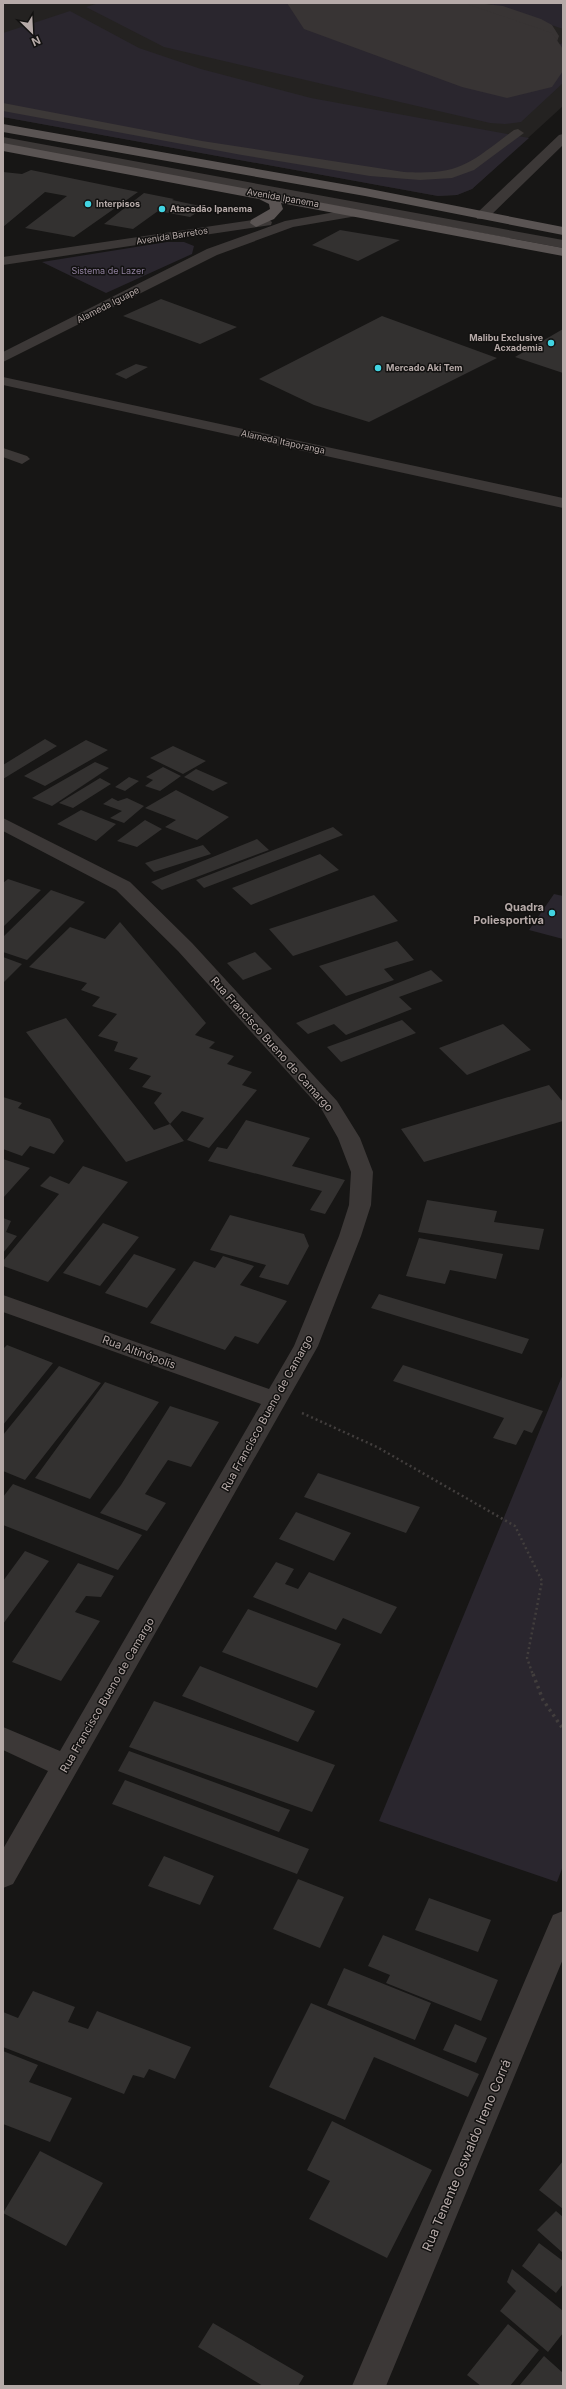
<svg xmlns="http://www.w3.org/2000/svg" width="566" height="2389" viewBox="0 0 566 2389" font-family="Inter,sans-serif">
  <rect width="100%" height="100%" fill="#171615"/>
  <path fill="#242221" d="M3,3H563V106L472,189L457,195L438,196L3,117Z"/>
  <path fill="#2a262e" d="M99,3H306L489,69L563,43V83L521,122L505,124L490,123L164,47L86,7Z
    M487,3H563V29Z
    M70,11L139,48L201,69L311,98L529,138L472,189L457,195L438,196L3,117V33Z
    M167,242H184L194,246L192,254L106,293L42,262Z
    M554,894L563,896V939L529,930Z
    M563,1374V1866L557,1882L379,1821Z"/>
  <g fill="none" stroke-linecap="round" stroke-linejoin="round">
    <path fill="#383434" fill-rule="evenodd" d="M340,3H477L503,6L541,19L552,25L559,36C557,42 554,50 549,55C545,57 539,59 535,60C487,79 438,65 395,42C382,35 370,30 362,17L347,13ZM445,28L494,35L502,38L474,39Z"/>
    <path fill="#383434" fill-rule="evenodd" d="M287,3H464L552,33L563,49V71L552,87L507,98L462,87L304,29Z"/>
  </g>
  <path fill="#333130" d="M31,170L138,192L74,237L25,228L67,196L45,192L3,227V172L22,174Z
    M144,193L174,199L172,200L205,207L190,217L158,211L133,229L104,224Z
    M340,230L400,240L358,261L312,245Z
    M161,299L237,327L200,344L123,316Z
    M382,316L497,358L369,422L314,405L259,379Z
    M563,329V373L515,357Z
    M136,364L148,367L126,379L115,374Z
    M45,739L57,746L3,779V765Z
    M86,740L108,750L45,786L24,776Z
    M173,746L206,761L183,774L150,758Z
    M95,762L109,768L52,806L32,798Z
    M163,767L181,776L160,791L145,786L153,780L146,777Z
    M196,769L228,783L213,791L184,777Z
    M129,777L139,781L125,791L115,787Z
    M100,778L111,784L73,808L59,803Z
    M176,790L229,817L197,840L165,827L176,820L145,808Z
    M112,798L118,801L127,798L144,806L124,823L110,818L122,811L103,804Z
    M81,810L116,824L96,841L57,824Z
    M145,820L162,829L137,847L117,841Z
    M333,827L343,835L204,888L196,880Z
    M257,839L269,850L162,890L151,882Z
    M203,845L211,854L154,872L145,863Z
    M320,854L339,870L251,905L232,888Z
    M8,879L41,890L3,927V883Z
    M51,890L85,902L27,960L3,952V937Z
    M374,895L398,921L293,956L269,929Z
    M120,922L206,1023L195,1035L215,1042L209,1048L234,1056L227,1064L252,1072L242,1085L257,1090L209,1148L187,1140L204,1118L182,1111L170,1124L154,1103L162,1093L142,1087L151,1076L129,1069L138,1058L114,1051L118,1042L98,1036L117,1014L92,1006L100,997L81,990L87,983L29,967L70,927L105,939Z
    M397,941L414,960L384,969L394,980L346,996L319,966Z
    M255,952L272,969L243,980L227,963Z
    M3,957L22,964L3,983Z
    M431,970L443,981L399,997L412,1009L346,1035L334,1024L308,1034L296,1023Z
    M66,1018L154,1130L170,1124L184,1141L126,1162L26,1032Z
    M402,1020L416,1033L341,1062L327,1047Z
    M503,1024L531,1050L467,1075L439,1048Z
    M549,1085L563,1102V1121L424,1162L401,1129Z
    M3,1097L22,1103L18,1108L50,1119L64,1141L54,1154L30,1146L22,1156L3,1149Z
    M246,1120L310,1138L292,1166L345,1180L325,1214L310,1210L322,1191L208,1161L217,1147L227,1149Z
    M3,1159L30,1168L3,1198Z
    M83,1166L128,1182L48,1282L3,1266V1261L59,1194L40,1186L50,1176L69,1184Z
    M427,1200L497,1211L494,1222L544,1229L539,1250L418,1232Z
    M230,1215L304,1234L309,1246L288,1285L259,1277L266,1265L210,1250Z
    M3,1218L11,1221L6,1232L17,1236L3,1253Z
    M103,1223L139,1237L100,1286L63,1273Z
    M419,1238L503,1254L496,1279L450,1270L445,1284L406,1276Z
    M134,1254L176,1269L147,1308L105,1293Z
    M223,1256L254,1266L240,1285L287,1301L258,1344L235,1336L225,1350L150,1323L194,1261L215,1268Z
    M379,1294L529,1339L522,1354L371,1308Z
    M7,1345L53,1363L3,1425V1349Z
    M403,1365L543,1411L532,1433L524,1430L516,1445L493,1438L504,1418L393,1381Z
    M59,1366L101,1383L25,1480L3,1471V1435Z
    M105,1382L159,1402L90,1499L35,1478Z
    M170,1406L219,1422L191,1467L168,1460L145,1494L166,1503L147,1531L100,1513L121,1485Z
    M318,1473L420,1507L406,1533L304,1497Z
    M13,1484L142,1535L118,1570L3,1525V1497Z
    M296,1512L351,1533L334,1561L279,1539Z
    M25,1551L49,1561L3,1624V1581Z
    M276,1562L294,1569L285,1584L298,1589L309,1572L397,1607L381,1634L343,1618L336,1630L253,1597Z
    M78,1563L114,1576L101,1597L86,1596L75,1612L100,1621L61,1681L12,1662Z
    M248,1609L341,1644L317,1688L222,1652Z
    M200,1666L315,1711L298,1742L182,1696Z
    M154,1701L335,1765L312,1812L129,1747Z
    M129,1751L290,1810L279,1832L118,1771Z
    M125,1780L309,1849L297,1874L112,1804Z
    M164,1856L214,1876L200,1905L148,1886Z
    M298,1879L344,1897L320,1948L273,1929Z
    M429,1898L491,1920L478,1952L415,1930Z
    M383,1935L498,1980L481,2021L386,1983L390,1975L368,1966Z
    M344,1968L431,2003L415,2040L327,2005Z
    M33,1991L75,2007L68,2022L88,2029L97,2011L191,2047L175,2079L149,2069L144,2078L133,2075L124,2094L3,2047V2012L18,2018Z
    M311,2003L479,2074L468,2097L374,2057L345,2120L269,2087Z
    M455,2024L487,2038L476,2063L443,2050Z
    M3,2051L38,2065L29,2082L72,2098L50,2142L3,2124Z
    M332,2121L432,2170L387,2258L309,2219L330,2181L307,2170Z
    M40,2151L103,2183L66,2246L3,2213Z
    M563,2161V2209L539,2190Z
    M556,2211L563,2217V2253L537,2230Z
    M539,2243L563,2261V2284L556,2293L522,2266Z
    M512,2269L563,2311V2333L548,2352L500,2311L516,2291L507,2282Z
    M213,2323L304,2376L298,2386H263L198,2347Z
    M508,2324L539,2350L510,2386H481L467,2375Z
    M544,2356L563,2373V2386H519Z"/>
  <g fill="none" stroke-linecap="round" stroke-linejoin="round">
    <path stroke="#423e3d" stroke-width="2.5" stroke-dasharray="2 3" stroke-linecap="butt" d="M302,1413L377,1447L515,1526L542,1581L527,1658L533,1675"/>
    <path stroke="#423e3d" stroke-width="3.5" stroke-dasharray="2.5 4" stroke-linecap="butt" d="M533,1674L543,1700L563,1729"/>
    <path fill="#3c3837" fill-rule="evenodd" d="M3,103L202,141L404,172C462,175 469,163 514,130L518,129L524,133L474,170L452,178L420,180L370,176L242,155L3,111Z
      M563,134V145L487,219H477L476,216L477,213L559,135Z
      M3,137L563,240V248L363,211L361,215L357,216L293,227L217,255L3,362V352L207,249L285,221L352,209L3,145Z
      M266,218L272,222L271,225L3,265V257Z
      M3,377L563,498V508L3,385Z
      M3,448L27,456L30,459L22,464L3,457Z
      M3,818L130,882L192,943L337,1101L360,1138L373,1172L371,1205L361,1236L318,1346L13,1884L3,1888V1849L48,1771L3,1750V1727L60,1751L261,1404L3,1312V1295L269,1389L294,1346L339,1236L349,1205L351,1172L338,1138L322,1110L178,951L116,890L3,831Z
      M563,1911V1959L386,2386H352L549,1924L553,1915Z"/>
    <path fill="#5a5453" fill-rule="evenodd" d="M3,124L365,188L563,227V235L365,196L3,132Z
      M3,143L563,248V256L281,203L283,209L274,219L256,227L250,223L251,220L270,209L269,204L259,199L3,151Z"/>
  </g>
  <g fill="#42d4e2" stroke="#121110" stroke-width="1.5">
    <circle cx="88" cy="204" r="4"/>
    <circle cx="162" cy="209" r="4"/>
    <circle cx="551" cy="343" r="4"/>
    <circle cx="378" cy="368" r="4"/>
    <circle cx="552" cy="913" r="4"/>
  </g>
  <g text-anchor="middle" stroke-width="3" stroke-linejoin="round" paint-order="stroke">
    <g font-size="9" fill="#b6aaa8" stroke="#121110">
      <text transform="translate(283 198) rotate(10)" y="3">Avenida Ipanema</text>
      <text transform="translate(172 236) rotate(-9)" y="3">Avenida Barretos</text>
      <text transform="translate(108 305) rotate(-27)" y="3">Alameda Iguape</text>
      <text transform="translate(283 442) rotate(12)" y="3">Alameda Itaporanga</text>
    </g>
    <g font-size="9" font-weight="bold" fill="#b6aaa8" stroke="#121110" text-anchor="start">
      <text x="96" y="207">Interpisos</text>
      <text x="170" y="212">Atacadão Ipanema</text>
      <text x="543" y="341" text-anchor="end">Malibu Exclusive<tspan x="543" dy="10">Acxademia</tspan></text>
      <text x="386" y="371">Mercado Aki Tem</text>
    </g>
    <g font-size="9" fill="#90819f" stroke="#121110">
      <text x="108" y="274">Sistema de Lazer</text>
    </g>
    <g font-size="11" font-weight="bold" fill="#b6aaa8" stroke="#121110" text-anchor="end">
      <text x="544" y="911">Quadra<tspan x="544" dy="13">Poliesportiva</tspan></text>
    </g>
    <g font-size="11" fill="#b6aaa8" stroke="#121110">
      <text transform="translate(272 1044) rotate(48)" y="4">Rua Francisco Bueno de Camargo</text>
      <text transform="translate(139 1352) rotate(20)" y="4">Rua Altinópolis</text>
      <text transform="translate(267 1413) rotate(-61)" y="4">Rua Francisco Bueno de Camargo</text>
      <text transform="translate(107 1695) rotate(-60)" y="4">Rua Francisco Bueno de Camargo</text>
    </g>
    <g font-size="13" fill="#b6aaa8" stroke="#121110">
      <text transform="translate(466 2155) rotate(-67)" y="5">Rua Tenente Oswaldo Ireno Corrá</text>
    </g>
  </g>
  <rect width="566" height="2389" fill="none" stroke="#b6aaa8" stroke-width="8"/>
  <g transform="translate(32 32) rotate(156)" stroke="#121110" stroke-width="3" paint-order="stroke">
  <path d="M0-3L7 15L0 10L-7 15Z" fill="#b6aaa8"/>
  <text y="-6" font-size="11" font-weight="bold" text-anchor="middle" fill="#b6aaa8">N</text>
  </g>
</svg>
